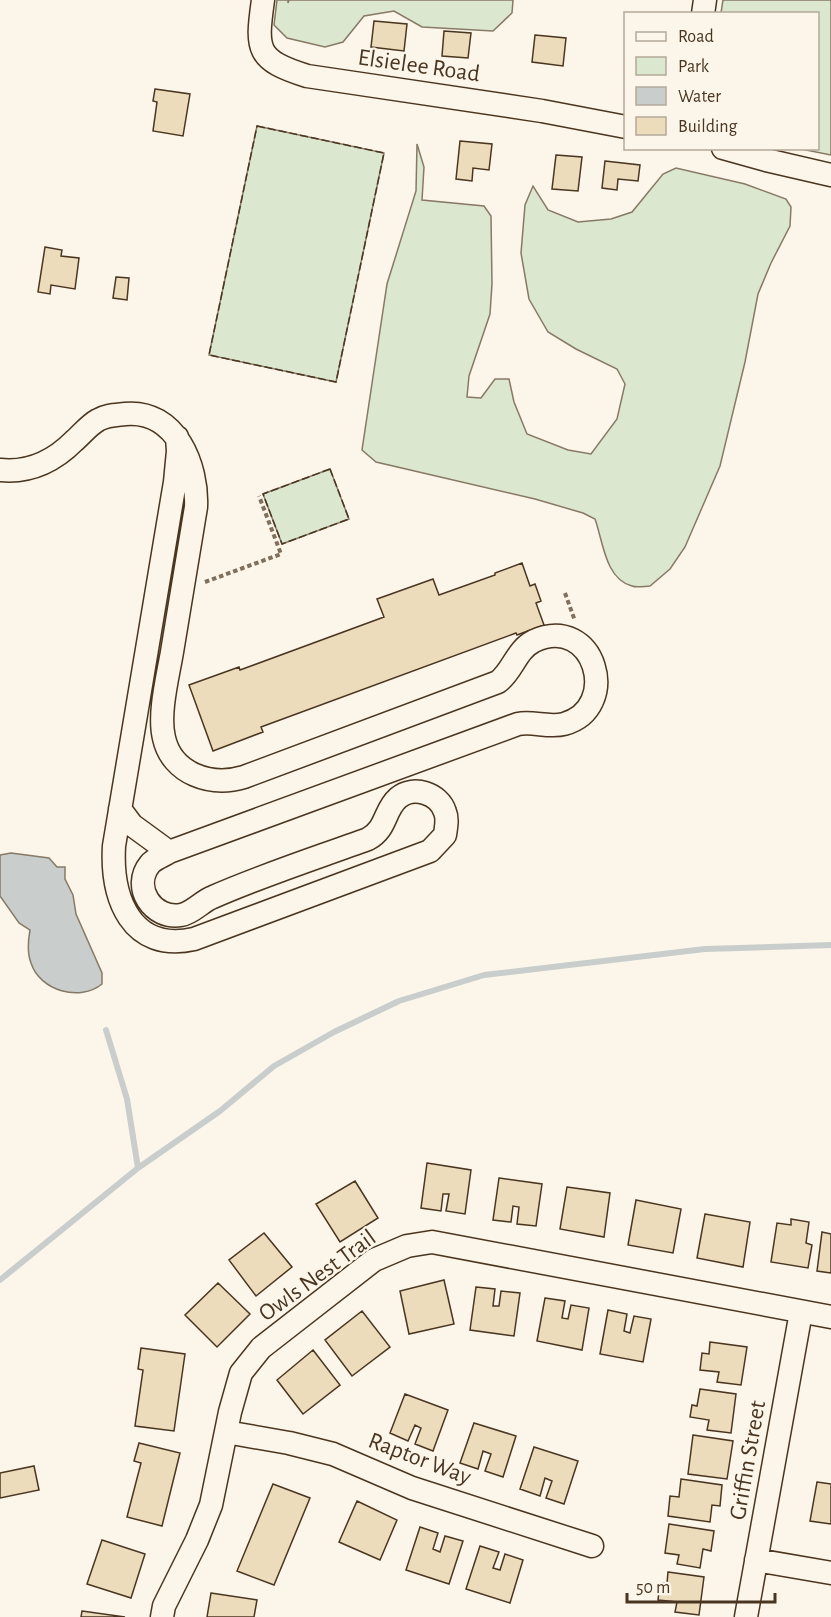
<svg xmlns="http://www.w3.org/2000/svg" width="831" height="1617" viewBox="0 0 831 1617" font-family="'Alegreya Sans',sans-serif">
  <rect width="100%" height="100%" fill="#fbf6e9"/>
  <path fill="#dce7d0" stroke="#887966" stroke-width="1.5" d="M277,0H288V3L289,0H513L512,13L493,31L422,27L394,11L364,16L343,42L325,47L287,38L274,25Z
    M723,0H831V155L801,149L818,148V14L721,13Z
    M257,126L384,153L336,382L209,355Z
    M417,144L424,167L422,200L484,206L491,216L492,284L490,314L469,376L467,397L481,398L495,379H509L514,402L527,434L568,450L591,454L617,419L625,384L617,369L576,349L548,332L529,299L521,253L525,205L533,186L548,210L578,222L611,219L632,212L663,174L676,168L745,184L786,199L791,207L790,226L771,263L758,294L745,362L720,466L685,547L670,569L650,586C645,586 637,588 632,586C605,579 603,541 595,519L583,513L535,499L376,462L362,450L387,284L416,191Z
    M330,469L349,519L282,544L263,494Z"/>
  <path fill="#c9cecd" stroke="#887966" stroke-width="1.5" d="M11,853L49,858L57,867H65V879L73,895L76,914L102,973V984C80,1002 40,991 31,963C27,953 28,941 30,930L19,923L0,896V855Z"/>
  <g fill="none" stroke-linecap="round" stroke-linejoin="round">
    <path stroke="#c9cecd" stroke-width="6" d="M106,1030L127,1099L138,1168
      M0,1280L138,1168L220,1111L274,1066L334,1032L399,1001L484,975L705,949L831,945"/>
  </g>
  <path fill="#ecdcbc" stroke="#4a3520" stroke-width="1.5" d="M374,21L407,24L404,51L371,47Z
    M444,31L471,33L468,58L442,56Z
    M535,35L566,38L563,66L532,62Z
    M155,89L190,94L183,136L153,131L157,102L153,101Z
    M460,141L492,144L489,170L473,168L472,181L456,179Z
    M556,155L582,157L578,191L552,189Z
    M605,161L640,165L638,181L618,179L617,190L602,188Z
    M45,247L62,250L61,256L79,258L75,289L51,285L50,294L38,292Z
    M116,277L129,278L127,300L113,298Z
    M522,563L530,586L535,584L541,601L536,603L544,625L517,635L516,633L261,727L263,732L213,751L189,685L239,667L240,670L384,617L377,599L433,579L439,595L495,575V573Z
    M427,1163L471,1170L465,1214L446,1211L449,1194H443L441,1211L421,1208Z
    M499,1178L542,1184L536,1226L517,1224L519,1207L513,1206L511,1222L493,1220Z
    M355,1181L378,1218L340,1242L316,1204Z
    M567,1187L610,1193L604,1237L560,1229Z
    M636,1200L681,1209L673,1253L628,1245Z
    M705,1214L750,1222L743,1267L697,1258Z
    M791,1219L809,1222L806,1243L812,1245L808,1268L771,1262L777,1223L791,1225Z
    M822,1232L831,1234V1273L817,1271Z
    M264,1233L292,1267L256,1296L229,1260Z
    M444,1280L454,1324L409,1334L400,1291Z
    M218,1283L250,1314L217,1347L185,1315Z
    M476,1287L495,1289L493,1306H499L501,1291L520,1293L514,1336L470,1330Z
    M545,1298L565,1301L562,1318L568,1319L571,1305L589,1308L582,1350L537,1341Z
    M608,1310L627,1314L624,1331L630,1333L634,1316L651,1319L643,1362L600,1354Z
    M362,1311L390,1347L352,1376L325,1340Z
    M710,1342L747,1347L741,1385L717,1382L719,1372L700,1370L702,1353L709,1354Z
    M141,1348L185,1354L174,1431L135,1426L143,1370L138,1369Z
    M313,1350L340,1385L303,1414L277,1380Z
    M700,1389L736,1394L731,1433L707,1430L709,1420L690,1417L692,1405L697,1406Z
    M405,1394L448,1410L433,1451L415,1444L421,1428L415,1425L408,1441L390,1433Z
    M474,1423L516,1436L503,1477L485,1471L491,1454L483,1451L478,1469L460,1463Z
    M693,1435L733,1441L727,1479L688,1474Z
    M139,1443L180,1453L162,1526L127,1517L141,1463L134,1461Z
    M534,1447L578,1461L564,1504L546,1498L552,1481L545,1478L540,1496L520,1489Z
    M34,1466L39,1490L0,1498V1473Z
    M681,1479L722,1485L720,1506L712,1505L710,1522L668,1516L670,1496L679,1497Z
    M817,1482L831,1484V1524L810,1521Z
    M273,1484L310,1498L274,1585L237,1571Z
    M357,1501L397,1520L380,1560L339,1542Z
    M669,1524L714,1531L711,1551L703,1549L700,1568L677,1564L679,1555L665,1553Z
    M420,1527L438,1533L433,1549L440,1552L445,1536L463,1541L449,1584L406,1570Z
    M102,1540L145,1554L131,1598L87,1584Z
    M480,1546L499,1552L493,1568L500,1570L505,1554L523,1560L510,1603L466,1589Z
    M668,1572L704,1577L699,1615L675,1612L677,1602L658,1600L660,1583H667Z
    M211,1593L257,1600L254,1617H207Z
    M82,1611L125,1617H81Z"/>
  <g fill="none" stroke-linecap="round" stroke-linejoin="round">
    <defs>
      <path id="minor" d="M263,0C256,50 256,60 307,76L542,111L626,127
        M703,14L705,0
        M723,148L766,160L831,175
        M0,470C29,473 54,461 74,441C82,434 89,425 98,420C106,415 116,415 125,414C176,409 198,466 196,507C188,555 180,603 172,652C168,676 158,714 164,738C172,774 211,787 244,777L498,682C513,671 516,650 534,641C595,613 622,708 564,724C549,728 533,721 518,724L169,852C163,856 154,859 150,864C131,887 153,920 181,915C193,913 202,901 213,897C263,875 316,858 368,839C387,829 384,810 398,798C413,785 439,793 445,812C448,819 446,827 445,835L430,851L194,939C131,953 111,898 114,846L175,482L178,451L177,437
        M120,809L132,825L169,852
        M226,1432L289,1443L333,1454L412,1488L592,1546
        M756,1560L831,1573
        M162,1617L164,1606L197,1540L211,1505L230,1412L241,1373L261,1348L374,1260L407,1246L432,1242L831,1317
        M746,1617L801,1312"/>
    </defs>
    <use href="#minor" stroke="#4a3520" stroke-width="25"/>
    <path stroke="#7f6f5c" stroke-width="4" stroke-dasharray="4.5 3" stroke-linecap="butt" d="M205,582L281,554L259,496
      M565,593L575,621"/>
    <use href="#minor" stroke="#fbf6e9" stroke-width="22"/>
    <path stroke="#4a3520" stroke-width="1.5" stroke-dasharray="8 3" stroke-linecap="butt" d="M257,126L384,153L336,382L209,355Z
      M330,469L349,519L282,544L263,494Z"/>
  </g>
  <g text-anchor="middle" stroke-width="4.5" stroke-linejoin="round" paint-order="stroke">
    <g font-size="24" fill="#4a3520" stroke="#fbf6e9">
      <text transform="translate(419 65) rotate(8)" y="8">Elsielee Road</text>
      <text transform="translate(317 1275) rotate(-36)" y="8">Owls Nest Trail</text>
      <text transform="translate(420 1458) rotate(21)" y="8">Raptor Way</text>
      <text transform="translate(747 1460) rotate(-80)" y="8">Griffin Street</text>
    </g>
  </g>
  <rect x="624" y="12" width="195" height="138" fill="#fbf6e9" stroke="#b4a999" stroke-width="1.5"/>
  <rect x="636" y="32" width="30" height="9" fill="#fbf6e9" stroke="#b4a999" stroke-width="1.5"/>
  <text x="678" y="42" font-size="18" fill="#4a3520">Road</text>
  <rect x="636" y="57" width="30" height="18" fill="#dce7d0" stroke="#b4a999" stroke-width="1.5"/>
  <text x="678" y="72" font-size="18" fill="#4a3520">Park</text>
  <rect x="636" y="87" width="30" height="18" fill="#c9cecd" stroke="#b4a999" stroke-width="1.5"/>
  <text x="678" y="102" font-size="18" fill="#4a3520">Water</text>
  <rect x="636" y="117" width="30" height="18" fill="#ecdcbc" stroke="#b4a999" stroke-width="1.5"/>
  <text x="678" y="132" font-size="18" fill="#4a3520">Building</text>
  <path d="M627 1593v9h148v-9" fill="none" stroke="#4a3520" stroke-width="3"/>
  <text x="636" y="1593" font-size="18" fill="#4a3520" stroke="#fbf6e9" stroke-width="4.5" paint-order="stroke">50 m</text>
</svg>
